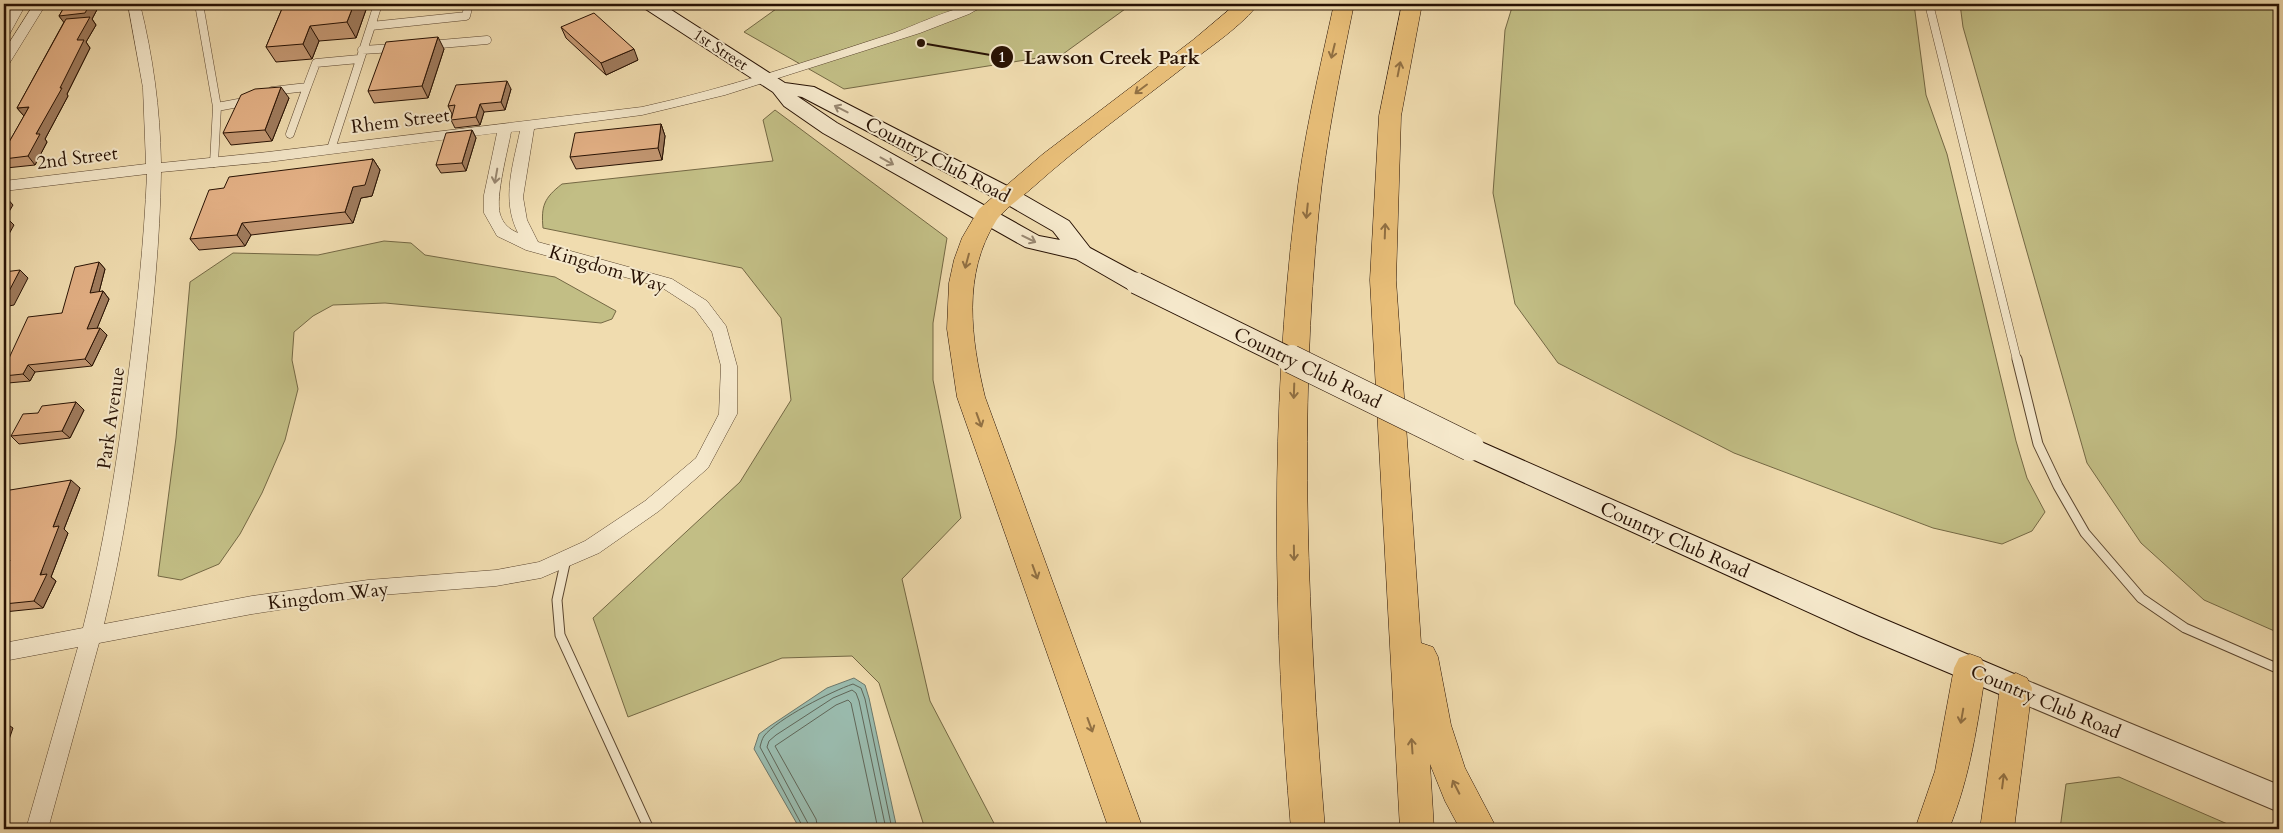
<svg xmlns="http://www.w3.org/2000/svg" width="2283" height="833" viewBox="0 0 2283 833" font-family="Cardo,serif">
  <rect width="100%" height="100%" fill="#f0dcaf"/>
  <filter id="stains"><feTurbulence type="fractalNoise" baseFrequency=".004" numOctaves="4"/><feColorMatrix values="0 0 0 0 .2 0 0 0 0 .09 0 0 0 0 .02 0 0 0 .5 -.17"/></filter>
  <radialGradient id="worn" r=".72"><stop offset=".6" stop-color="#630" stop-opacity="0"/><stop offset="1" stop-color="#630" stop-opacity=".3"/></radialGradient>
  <path fill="#c2be85" stroke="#746844" d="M783,4H1132L1063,54L844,89L744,32Z
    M1513,4H1914L1926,95L1947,154L2016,441L2027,478L2045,512L2032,531L2002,544L1933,528L1734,453L1558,363L1515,304L1493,193L1505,30Z
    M1960,4H2279V633L2204,600L2141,543L2087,463L1963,27Z
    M775,110L947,238L933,323V380L961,518L902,579L930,701L997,829H925L879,683L852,656L782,658L628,717L593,618L740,482L791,400L781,318L742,268L543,228C541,206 544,198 562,184L773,161L763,120Z
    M384,241L411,243L425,255L555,277L616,311L612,319L601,323L385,303L333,305L313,316L294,332L292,360L298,389L285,440L262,493L240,534L219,564L181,580L158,576L176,438L190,282L233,253L318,255Z
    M2119,777L2239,829H2060L2066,784Z"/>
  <path fill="#9abbae" stroke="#6c776a" d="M854,678L865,685L869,698L897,829H800L754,749L759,734L770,726L827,688Z"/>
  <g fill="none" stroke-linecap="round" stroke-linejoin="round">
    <path stroke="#606658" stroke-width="1" d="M804,829L760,747C761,743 762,739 764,736C777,719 832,691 853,684L861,688L865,699L892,829
      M811,829L767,747L769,741L776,735L833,698L852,690L856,693L859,701L886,829
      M818,829L816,819L775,746L836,705L848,700L851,703L878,829"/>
    <defs>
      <path id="service-far1" d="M199,4L217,107L214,163
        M378,4L371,26L466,16L469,4
        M1929,4L2017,360
        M429,45L487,40
        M362,50L394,48
        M307,87L316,63L359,59
        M272,91L307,87L290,134
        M217,107L249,101
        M331,149L371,26"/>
      <path id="service" d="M2017,359L2038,444L2058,486L2085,533L2141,598L2185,628L2279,669
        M566,559L557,600L560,635L649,829"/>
      <path id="minor" d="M14,4H26L9,35L4,36V21Z
        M34,4H46L9,64L4,65V51Z
        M128,4H140C153,57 160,108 161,163L268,152L642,107C728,88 811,60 894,33C919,24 963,2 987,4L969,14L920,33L725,95L642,115L534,129L523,197L527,220L538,242L672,279L707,301L726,326L737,366V414L708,468L659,511L599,553L541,578L496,586L368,596L252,614L99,643L48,829H26L78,647L4,661V643L83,628C104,546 117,462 128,378C137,310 144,242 147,174L4,191V181L146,164L143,88ZM520,131C513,166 501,199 518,233C509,229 503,224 500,214C495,197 508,150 511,132ZM497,133L484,195V213L497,236L526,250L661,287L695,309L712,332L721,366L719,414L696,458L645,501L585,541L539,562L496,570L368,580L252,596L104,624C124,543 136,460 145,377C153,309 160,241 161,172L268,162Z"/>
      <path id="tertiary" d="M2016,676L2279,785V812L2007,697L2003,688L2007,679Z"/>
      <path id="secondary" d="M641,4H662L785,83L814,87L1017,191L1069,221L1090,248L1144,277L1147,283L1144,289L1136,291L1128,289L1076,259L1025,247L823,133L784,106L773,92L644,8ZM797,96L802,97L1001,201L1053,231L1060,240L1039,236L837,123Z
        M1470,437L1879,617L2026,679L2031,688L2026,697L2016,701L1859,635L1461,454L1457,447L1461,440Z"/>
      <path id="motorway" d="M1236,4H1258C1244,24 1209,48 1189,63C1137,104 1082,143 1032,188C1022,197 1003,210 996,221C962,274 971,339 985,397L1143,829H1109L957,397L947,329L949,283L954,260L962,238L979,209L1043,154L1193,40Z
        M1334,4H1354C1340,72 1326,140 1319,209C1298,416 1308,622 1325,829H1291C1273,624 1270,414 1295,209C1303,140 1319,72 1334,4Z
        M1402,4H1422L1401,116L1396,280L1421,643L1433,647L1438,657L1451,725L1465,768L1497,829H1460L1445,801L1430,764L1434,829H1400L1370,280L1379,116Z
        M1970,654L1981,658L1986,668C1978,723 1970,777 1949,829H1915L1935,771L1954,668L1959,658Z
        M2016,673L2027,678L2032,688L2014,829H1980L2000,688L2005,678Z"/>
    </defs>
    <use href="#service-far1" stroke="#59442e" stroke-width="9"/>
    <use href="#service" stroke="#59442e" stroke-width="11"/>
    <use href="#minor" stroke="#59442e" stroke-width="1"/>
    <use href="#tertiary" stroke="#59442e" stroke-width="2"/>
    <use href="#secondary" stroke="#271103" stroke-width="2"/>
    <use href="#motorway" stroke="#271103" stroke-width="1"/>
    <use href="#service-far1" stroke="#f5e8cb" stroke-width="8"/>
    <use href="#service" stroke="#f5e8cb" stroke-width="9"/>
    <use href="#minor" fill="#f5e8cb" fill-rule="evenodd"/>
    <use href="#tertiary" fill="#f5e8cb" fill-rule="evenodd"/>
    <use href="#secondary" fill="#f5e8cb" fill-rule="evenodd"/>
    <use href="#motorway" fill="#e8be78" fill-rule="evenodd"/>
    <defs>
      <path id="secondary-bridge-far1" d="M1136,283L1293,360"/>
      <path id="secondary-bridge" d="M1291,359L1470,447"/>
    </defs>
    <use href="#secondary-bridge-far1" stroke="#271103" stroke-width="23" stroke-linecap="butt"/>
    <use href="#secondary-bridge" stroke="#271103" stroke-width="29" stroke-linecap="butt"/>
    <use href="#secondary-bridge-far1" stroke="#f5e8cb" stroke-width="21"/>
    <use href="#secondary-bridge" stroke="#f5e8cb" stroke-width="28"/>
  </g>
  <path fill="#c49873" stroke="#271103" d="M66,4H100L92,19L96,25L86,42L90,48L67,94L68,96L45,139L47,142L35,165L6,168L4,166V151L24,116L17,108L64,22L59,16Z
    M284,4H368L356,38L319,41L312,59L276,62L266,47Z
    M561,27L638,60L606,75L566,38Z
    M444,49L428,98L374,103L368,91Z
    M511,89L505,110L484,112L480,125L455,128L451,120L452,114L448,106Z
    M289,98L272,141L231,145L223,133Z
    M661,124L665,136L662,160L576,169L570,157Z
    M472,130L476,138L466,171L441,173L436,165Z
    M373,159L380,170L372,196L361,198L353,223L251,235L245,246L199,250L190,239L224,188Z
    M99,262L105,269L99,292L103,291L109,299L97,328L107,335L92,366L35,372L30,381L8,383L4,379V369L62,313Z
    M76,402L84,410L70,438L19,444L11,436L38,413Z
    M80,488L64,529L68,533L51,577L56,581L43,608L4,612V572L5,570H4V491Z"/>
  <path fill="#a07c5e" stroke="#271103" d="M90,4H100L92,19L96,25L86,42L90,48L67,94L68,96L45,139L47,142L35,165L28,156L36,134L60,88L65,24L59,16Z
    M354,4H368L356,38L347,22Z
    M310,26L319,41L312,59L303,44Z
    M438,37L444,49L428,98L422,86Z
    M634,49L638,60L606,75L601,63Z
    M507,81L511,89L505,110L501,102Z
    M281,87L289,98L272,141L265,130Z
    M480,104L484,112L480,125L476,117Z
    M29,107L24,116L17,108Z
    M661,124L665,136L662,160L658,148Z
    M472,130L476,138L466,171L462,163Z
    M373,159L380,170L372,196L361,198L353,223L345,212L353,187Z
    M6,197L13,205L4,220V200Z
    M6,217L14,225L4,243V222Z
    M242,223L251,235L245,246L237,235Z
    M99,262L105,269L97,300L90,293Z
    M20,270L28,278L14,305L4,307V298Z
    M103,291L109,299L94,336L87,329Z
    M100,328L107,335L92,366L85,359Z
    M28,365L35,372L30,381L23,374Z
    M76,402L84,410L70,438L62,431Z
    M71,480L80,488L64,529L68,533L51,577L56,581L43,608L34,601L53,527Z
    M10,560L19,568L4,570V561Z
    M4,722L13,728L4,754Z"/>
  <path fill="#e4b186" stroke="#271103" d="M66,4H90L85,13L59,16Z
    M284,4H354L347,22L310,26L303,44L266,47Z
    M594,13L634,49L601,63L561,27Z
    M90,17L77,40H84L60,88H62L36,134H40L28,156L4,159V151L29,107L17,108L66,19Z
    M438,37L422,86L368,91L386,42Z
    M507,81L501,102L480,104L476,117L451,120L455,105L448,106L456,85Z
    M281,87L265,130L223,133L241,95L255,89Z
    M661,124L658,148L570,157L575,133Z
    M472,130L462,163L436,165L446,133Z
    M373,159L365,185L353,187L345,212L242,223L237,235L190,239L209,190L224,188L229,177Z
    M99,262L90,293L103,291L87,329L100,328L85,359L28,365L23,374L4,376V369L28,317L62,313L75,267Z
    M20,270L6,297L4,298V272Z
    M76,402L62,431L11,436L23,414L38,413L42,406Z
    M71,480L53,527L59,526L40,575L47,574L34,601L4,604V572L10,560L4,561V491Z"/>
  <defs><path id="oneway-shaft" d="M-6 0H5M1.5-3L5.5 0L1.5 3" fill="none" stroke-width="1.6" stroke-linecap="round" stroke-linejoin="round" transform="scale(1.25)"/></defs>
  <g stroke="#917043">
    <use href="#oneway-shaft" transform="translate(1333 51) rotate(104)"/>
    <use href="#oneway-shaft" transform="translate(1399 69) rotate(-79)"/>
    <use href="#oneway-shaft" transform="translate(1141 89) rotate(143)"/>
    <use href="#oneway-shaft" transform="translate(1307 211) rotate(96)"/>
    <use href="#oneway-shaft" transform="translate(1385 231) rotate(-88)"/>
    <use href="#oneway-shaft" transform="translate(967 261) rotate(105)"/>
    <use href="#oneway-shaft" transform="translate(1294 391) rotate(92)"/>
    <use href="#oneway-shaft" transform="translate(979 420) rotate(70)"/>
    <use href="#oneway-shaft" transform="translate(1294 553) rotate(89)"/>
    <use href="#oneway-shaft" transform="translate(1035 572) rotate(70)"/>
    <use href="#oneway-shaft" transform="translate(1962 716) rotate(100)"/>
    <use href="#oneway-shaft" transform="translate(1090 725) rotate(70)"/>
    <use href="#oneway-shaft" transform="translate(1412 746) rotate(-94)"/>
    <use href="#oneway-shaft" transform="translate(2003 781) rotate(-83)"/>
    <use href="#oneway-shaft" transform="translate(1456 787) rotate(-117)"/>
  </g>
  <g stroke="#988771">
    <use href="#oneway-shaft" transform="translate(841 109) rotate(-153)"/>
    <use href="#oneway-shaft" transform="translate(887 161) rotate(29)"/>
    <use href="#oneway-shaft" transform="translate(496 176) rotate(100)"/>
    <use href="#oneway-shaft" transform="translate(1029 239) rotate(26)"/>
  </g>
  <g text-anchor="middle" stroke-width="4" stroke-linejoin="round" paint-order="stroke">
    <g font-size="16" fill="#271103" stroke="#f5e8cb">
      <text transform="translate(721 49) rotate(33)" y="6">1st Street</text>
    </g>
    <g font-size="19" fill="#271103" stroke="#f5e8cb">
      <text transform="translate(400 120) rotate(-7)" y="7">Rhem Street</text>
      <text transform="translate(77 157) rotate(-7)" y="7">2nd Street</text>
      <text transform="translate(938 159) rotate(28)" y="7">Country Club Road</text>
      <text transform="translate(608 268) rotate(17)" y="7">Kingdom Way</text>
      <text transform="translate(1308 367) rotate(26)" y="7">Country Club Road</text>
      <text transform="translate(110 418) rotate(-82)" y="7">Park Avenue</text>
      <text transform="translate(1675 539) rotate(24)" y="7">Country Club Road</text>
      <text transform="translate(328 595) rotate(-7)" y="7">Kingdom Way</text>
      <text transform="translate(2046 701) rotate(23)" y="7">Country Club Road</text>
    </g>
  </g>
  <path fill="none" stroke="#271103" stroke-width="2" d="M921 43L1002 57"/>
  <g fill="#271103" stroke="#f5e8cb" stroke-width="2">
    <circle cx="921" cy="43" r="5"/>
    <circle cx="1002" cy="57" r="12"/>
  </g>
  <g font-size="15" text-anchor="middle" font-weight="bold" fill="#fff">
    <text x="1002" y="62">1</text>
  </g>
  <g font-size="20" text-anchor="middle" font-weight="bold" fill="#271103" stroke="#f5e8cb" stroke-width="4" stroke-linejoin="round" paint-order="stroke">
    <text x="1112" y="64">Lawson Creek Park</text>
  </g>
  <rect width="2283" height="833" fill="none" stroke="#f0dcaf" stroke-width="20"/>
  <rect x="5" y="5" width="2273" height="823" fill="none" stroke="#271103" stroke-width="2.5"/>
  <rect x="10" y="10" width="2263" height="813" fill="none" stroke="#271103"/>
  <rect width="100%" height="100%" filter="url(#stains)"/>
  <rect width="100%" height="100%" fill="url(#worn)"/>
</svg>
